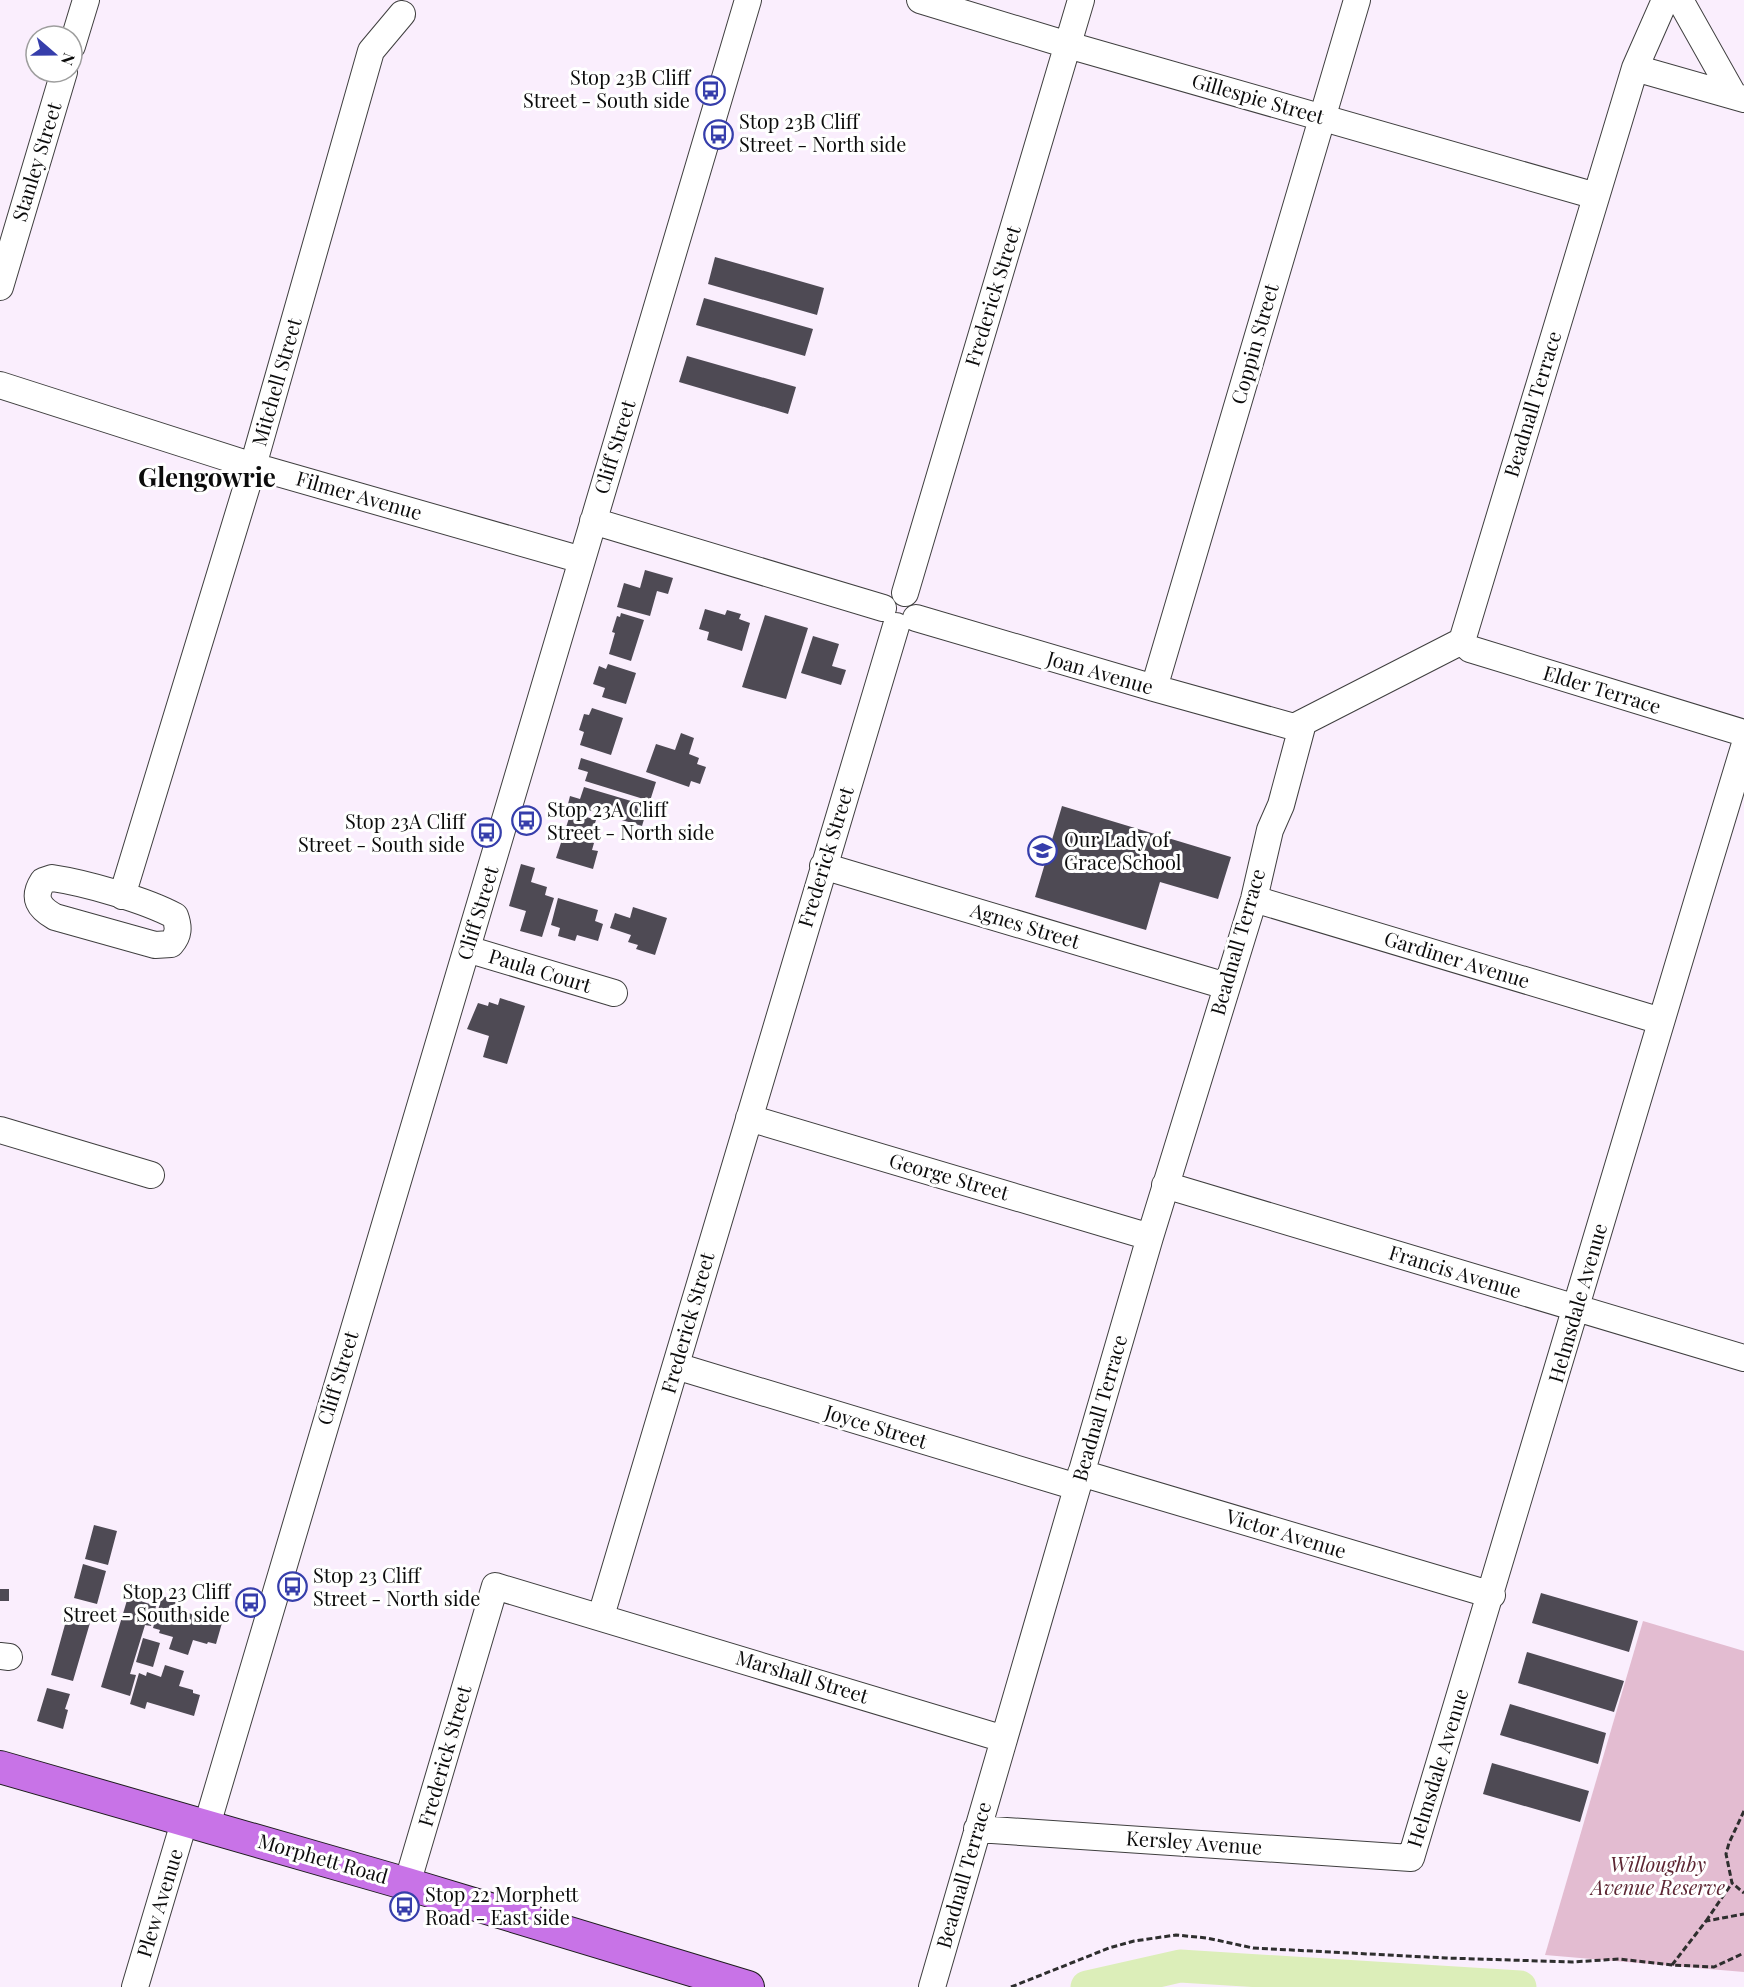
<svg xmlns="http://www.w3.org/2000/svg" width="1744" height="1987" viewBox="0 0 1744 1987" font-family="'Playfair Display',serif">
  <rect width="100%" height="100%" fill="#faeefd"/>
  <path fill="#e3bcd1" d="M1643,1621L1744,1651V1972L1545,1955Z"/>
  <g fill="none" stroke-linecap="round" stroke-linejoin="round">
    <path stroke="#dceeb9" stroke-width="33" d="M1087,1987L1180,1966L1520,1987"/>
  </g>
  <path fill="#4e4a54" d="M715,257L824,288L817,315L708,284Z
    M704,298L813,329L805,356L696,325Z
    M687,356L796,387L788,414L679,382Z
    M645,570L673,578L668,594L657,591L650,616L617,607L624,583L640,588Z
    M705,609L725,615L727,610L741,614L739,619L750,623L742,651L707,640L709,632L699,629Z
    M621,613L644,620L631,661L609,654L615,633L612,632L617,616L620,617Z
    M765,615L808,628L786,699L742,687Z
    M813,636L839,644L832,666L846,670L841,685L801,673Z
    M608,664L636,673L626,704L602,697L605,688L593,684L599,666L606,669Z
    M592,708L623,718L611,755L580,745L584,732L579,730L584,714L589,715Z
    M681,733L694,738L689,754L699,758L697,764L706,767L700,784L691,781L689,787L646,772L656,744L675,750Z
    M581,758L656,782L650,801L585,781L588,772L578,769Z
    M584,787L648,806L642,826L568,804L570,796L580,799Z
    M1062,806L1231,857L1218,899L1160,882L1146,930L1035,897Z
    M571,812L596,820L589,842L594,843L592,850L598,851L593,869L556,858Z
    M521,864L535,868L531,882L547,887L545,895L554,898L542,937L520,931L526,911L509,906Z
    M558,898L598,910L595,921L603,924L598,941L577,935L575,941L558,936L560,928L551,925Z
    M633,907L667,918L655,955L636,949L638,945L628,942L631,935L610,928L615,913L630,918Z
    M500,998L525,1006L507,1064L483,1057L489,1036L467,1029L478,1003L488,1006L489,1002L498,1005Z
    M94,1525L117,1531L108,1565L85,1559Z
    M83,1564L106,1571L97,1604L74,1598Z
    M0,1589H9V1601H0Z
    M1541,1593L1638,1621L1629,1652L1532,1623Z
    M162,1596L178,1601L175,1609L222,1623L216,1644L208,1642L207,1644L193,1640L188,1655L169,1649L173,1637L159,1633L160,1630L153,1628Z
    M128,1597L156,1606L151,1626L145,1625L130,1674L136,1675L130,1696L101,1687Z
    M69,1610L92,1616L73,1681L51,1675Z
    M143,1638L160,1643L153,1667L136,1662Z
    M1527,1652L1624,1681L1614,1712L1518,1683Z
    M165,1665L184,1671L179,1686L193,1690V1693L200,1695L194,1716L147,1702L145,1709L130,1704L139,1673L146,1676L147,1672L161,1677Z
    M47,1688L70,1694L65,1709L68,1710L63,1729L37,1721Z
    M1510,1704L1606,1733L1598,1764L1500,1735Z
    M1492,1763L1589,1791L1580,1822L1483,1794Z"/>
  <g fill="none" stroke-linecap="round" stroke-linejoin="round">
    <defs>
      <path id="minor" d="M920,0L1068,45L1596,196
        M1680,0L1734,96
        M72,46L86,0
        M1635,68L1744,99
        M0,287L64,72
        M0,385L253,466L582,560
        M593,521L883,608
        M905,593L1081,0
        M916,618L1154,688L1294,727L1462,641L1635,68L1665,0
        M1462,641L1470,649L1744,733
        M1154,688L1357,0
        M823,866L1226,986
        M52,878C86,883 145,900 175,916C179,927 179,935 171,944L155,945L55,917C39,908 32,898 43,881Z
        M122,896L253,466L371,51L402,14
        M1254,899L1661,1021
        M467,949L614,993
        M749,1118L1150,1237
        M0,1130L151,1175
        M1165,1185L1744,1358
        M676,1366L1077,1487
        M1081,1473L1492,1595
        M601,1616L896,626
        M0,1656L9,1657
        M207,1825L748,0
        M977,1829L1411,1858C1524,1489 1631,1117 1744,747
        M407,1884L495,1586L1004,1739
        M135,1987L185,1819
        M932,1987L1150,1237L1254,899L1270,830L1281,805L1303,723"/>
      <path id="major" d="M0,1767L407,1884L748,1987"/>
    </defs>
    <use href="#minor" stroke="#3f3f3f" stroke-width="28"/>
    <use href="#major" stroke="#1d1d1d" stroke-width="34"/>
    <path stroke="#2e2e2e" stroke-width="3" stroke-dasharray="6 3" stroke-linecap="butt" d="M1744,1811L1729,1843L1726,1854L1732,1883L1744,1893
      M1706,1921L1732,1883
      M1672,1965L1706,1921L1744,1914
      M1011,1987L1109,1948L1134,1941L1176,1935L1207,1938L1253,1948L1446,1958L1572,1962L1619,1959L1672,1965L1714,1967L1744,1953"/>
    <use href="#minor" stroke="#fff" stroke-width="26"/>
    <use href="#major" stroke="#c873e7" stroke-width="32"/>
  </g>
  <defs>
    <symbol id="bus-ring" viewBox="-11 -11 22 22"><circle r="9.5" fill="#fff" stroke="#363eab" stroke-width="1.5"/><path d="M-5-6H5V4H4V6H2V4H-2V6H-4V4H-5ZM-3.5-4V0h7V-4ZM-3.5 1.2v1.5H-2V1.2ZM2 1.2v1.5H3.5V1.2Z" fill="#363eab"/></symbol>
    <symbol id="school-ring" viewBox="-11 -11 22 22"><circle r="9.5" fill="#fff" stroke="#363eab" stroke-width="1.5"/><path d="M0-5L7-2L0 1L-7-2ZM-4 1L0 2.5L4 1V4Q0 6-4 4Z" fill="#363eab"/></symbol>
  </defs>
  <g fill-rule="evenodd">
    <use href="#bus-ring" x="694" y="74" width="33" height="33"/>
    <use href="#bus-ring" x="702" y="118" width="33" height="33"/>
    <use href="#bus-ring" x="510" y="804" width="33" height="33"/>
    <use href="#bus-ring" x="470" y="816" width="33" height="33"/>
    <use href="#school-ring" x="1026" y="834" width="33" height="33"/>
    <use href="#bus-ring" x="276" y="1570" width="33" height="33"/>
    <use href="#bus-ring" x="234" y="1586" width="33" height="33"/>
    <use href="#bus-ring" x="388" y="1890" width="33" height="33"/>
  </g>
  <g text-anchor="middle" stroke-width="6" stroke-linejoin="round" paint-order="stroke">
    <g font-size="20" fill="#0c0c0c" stroke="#fff" text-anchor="start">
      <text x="690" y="85" text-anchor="end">Stop 23B Cliff<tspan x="690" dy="23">Street - South side</tspan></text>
      <text x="739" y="129">Stop 23B Cliff<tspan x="739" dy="23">Street - North side</tspan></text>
      <text x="547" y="817">Stop 23A Cliff<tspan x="547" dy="23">Street - North side</tspan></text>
      <text x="465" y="829" text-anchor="end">Stop 23A Cliff<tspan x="465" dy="23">Street - South side</tspan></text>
      <text x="1064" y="847">Our Lady of<tspan x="1064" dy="23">Grace School</tspan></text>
      <text x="313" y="1583">Stop 23 Cliff<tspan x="313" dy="23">Street - North side</tspan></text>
      <text x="230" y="1599" text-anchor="end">Stop 23 Cliff<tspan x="230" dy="23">Street - South side</tspan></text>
      <text x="425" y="1902">Stop 22 Morphett<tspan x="425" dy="23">Road - East side</tspan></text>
    </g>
    <g font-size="20" fill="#0c0c0c" stroke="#fff">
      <text transform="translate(1258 99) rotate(16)" y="7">Gillespie Street</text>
      <text transform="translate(37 162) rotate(-73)" y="7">Stanley Street</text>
      <text transform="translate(993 296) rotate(-73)" y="7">Frederick Street</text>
      <text transform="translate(1255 344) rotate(-74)" y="7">Coppin Street</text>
      <text transform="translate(277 382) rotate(-74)" y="7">Mitchell Street</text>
      <text transform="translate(1533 404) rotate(-73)" y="7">Beadnall Terrace</text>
      <text transform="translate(615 447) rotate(-73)" y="7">Cliff Street</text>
      <text transform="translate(359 496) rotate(16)" y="7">Filmer Avenue</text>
      <text transform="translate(1100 673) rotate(16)" y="7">Joan Avenue</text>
      <text transform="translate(1602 690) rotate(17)" y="7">Elder Terrace</text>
      <text transform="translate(826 857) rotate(-73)" y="7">Frederick Street</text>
      <text transform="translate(478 913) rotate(-73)" y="7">Cliff Street</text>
      <text transform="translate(1025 926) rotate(17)" y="7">Agnes Street</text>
      <text transform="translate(1238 942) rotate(-74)" y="7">Beadnall Terrace</text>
      <text transform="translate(1457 960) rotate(17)" y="7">Gardiner Avenue</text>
      <text transform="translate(540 971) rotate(17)" y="7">Paula Court</text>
      <text transform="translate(949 1177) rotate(16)" y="7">George Street</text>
      <text transform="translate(1455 1272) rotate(17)" y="7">Francis Avenue</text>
      <text transform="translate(1578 1303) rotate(-74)" y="7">Helmsdale Avenue</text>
      <text transform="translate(688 1323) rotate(-74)" y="7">Frederick Street</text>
      <text transform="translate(338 1378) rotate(-73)" y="7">Cliff Street</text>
      <text transform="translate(1100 1408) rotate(-74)" y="7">Beadnall Terrace</text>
      <text transform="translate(876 1427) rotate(17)" y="7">Joyce Street</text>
      <text transform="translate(1286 1534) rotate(17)" y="7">Victor Avenue</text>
      <text transform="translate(802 1677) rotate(17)" y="7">Marshall Street</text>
      <text transform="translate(445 1756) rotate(-74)" y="7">Frederick Street</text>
      <text transform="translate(1438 1768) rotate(-73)" y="7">Helmsdale Avenue</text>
      <text transform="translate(1194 1843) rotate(4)" y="7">Kersley Avenue</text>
      <text transform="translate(323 1859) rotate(16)" y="7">Morphett Road</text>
      <text transform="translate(964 1875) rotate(-74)" y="7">Beadnall Terrace</text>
      <text transform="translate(160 1903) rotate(-73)" y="7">Plew Avenue</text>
    </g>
    <g font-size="20" font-style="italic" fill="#5c2532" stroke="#fff">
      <text x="1658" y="1872">Willoughby<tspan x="1658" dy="23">Avenue Reserve</tspan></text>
    </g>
    <g font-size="26" font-weight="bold" fill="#0c0c0c" stroke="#fff">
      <text x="207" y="487">Glengowrie</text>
    </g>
  </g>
  <g transform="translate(54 54) rotate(110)"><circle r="28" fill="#ffffff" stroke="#9e9e9e" stroke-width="1.5"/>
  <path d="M0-4.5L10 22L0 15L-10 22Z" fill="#363eab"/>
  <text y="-9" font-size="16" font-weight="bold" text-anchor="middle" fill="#0c0c0c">N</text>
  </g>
</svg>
